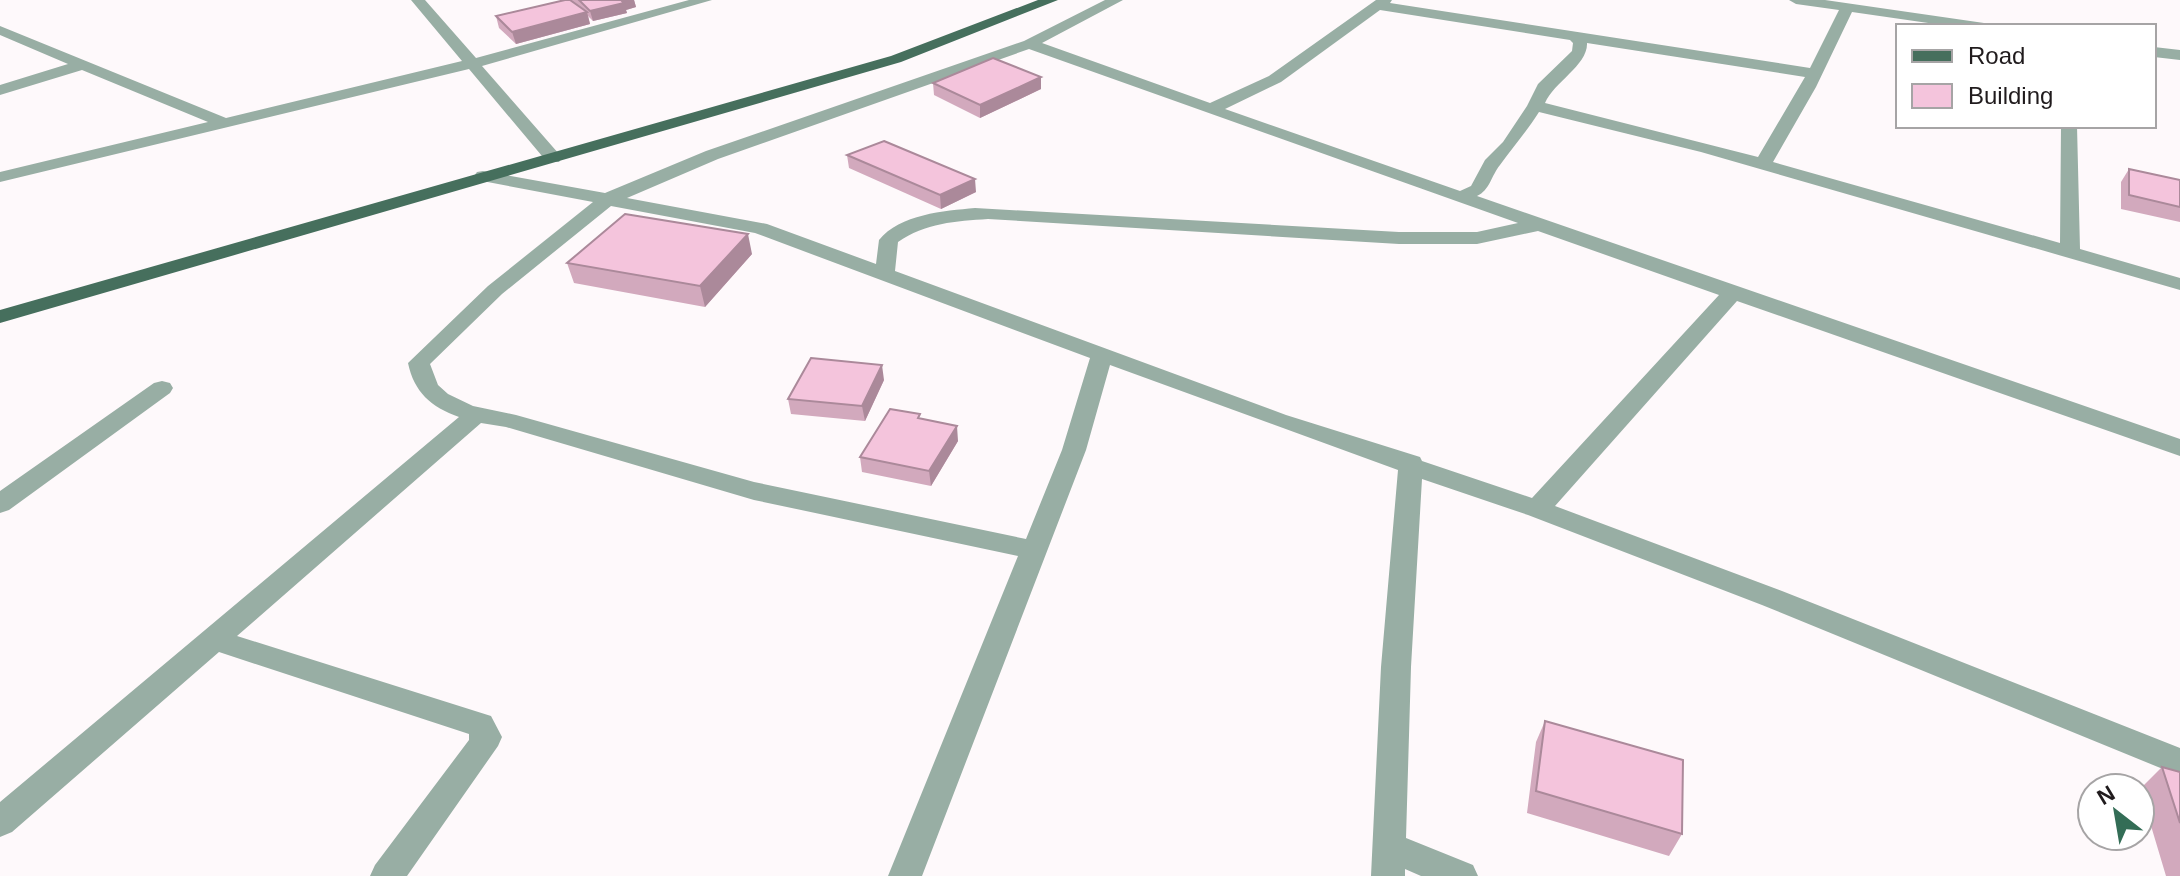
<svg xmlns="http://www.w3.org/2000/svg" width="2180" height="876" viewBox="0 0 2180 876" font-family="Arial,sans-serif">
  <rect width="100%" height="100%" fill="#fef9fb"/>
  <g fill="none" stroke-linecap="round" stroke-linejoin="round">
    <path fill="#98aea4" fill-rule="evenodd" d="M411,0H425L476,58L689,0H712L482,66L559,154L562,158L559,162H547L469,69L0,182V172L208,122L82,70L0,95V85L68,64L0,35V26L226,118L462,61Z
      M1105,0H1123L1042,43L1210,103L1269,76L1376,0H1392L1390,3L1810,68L1839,10L1796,4L1789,0H1825L1984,23L1986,26H1949L1852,12L1816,87L1773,162L2060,243L2061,126H2077L2080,249L2180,278V290L1701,152L1539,112C1527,131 1513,147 1500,165C1491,176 1490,190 1477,196L2180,439V456L1737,301L1555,506L1782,591L2180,748V776L1762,605L1528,515L1422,479L1411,667L1406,838L1473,865L1478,876H1421L1405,869V876H1371L1381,667L1398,470L1110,365L1086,450L922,876H888L1018,556L754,500L506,427L481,423L237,636L491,716L502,737L498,746L407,876H370L375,865L469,740V734L219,652L12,832L0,837V802L459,417C431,407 414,392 408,363L488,286L593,202L477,180L474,176L477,172L483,171L605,193L706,151L1024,41ZM1380,10L1570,40L1573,43L1572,51L1538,84L1527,106L1503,142L1485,160L1471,186L1460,191L1225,109L1281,82ZM1587,43L1805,77L1758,157L1545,103C1554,82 1588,65 1587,43ZM1029,49L1518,223L1477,232H1399L975,208C944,211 900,214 879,240L876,264L767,224L627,198L718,159ZM611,206L755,233L1090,358L1062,450L1026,539L754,482L516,415L473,406L448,394L438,385L430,364L502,294ZM988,219L1399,244H1477L1538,231L1719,295L1532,498L1422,461L1420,457L1286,415L895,271L898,242C925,223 956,221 988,219Z
      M2154,47L2180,50V60L2154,57Z
      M162,381L170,383L173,388L170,393L9,510L0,513V491L154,383Z"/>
    <path fill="#466f5d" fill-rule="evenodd" d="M1038,0H1058L901,62L0,323V310L891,56Z"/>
  </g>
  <path fill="#d2a9bd" d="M570,0H634L636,7L626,10L627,13L593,21L588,16L590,24L516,44L499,28L496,16Z
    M1041,77V89L980,118L934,95L933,83Z
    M847,155L976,192L941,209L849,168Z
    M2129,169L2180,180V222L2121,209V182Z
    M752,254L705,307L574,283L567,263Z
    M884,380L865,421L791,414L788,399Z
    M921,419L958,441L931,486L862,472L860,457Z
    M1545,721L1682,834L1669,856L1527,813L1536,742Z
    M2162,767L2180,772V876H2166L2140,789Z"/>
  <path fill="#ab899a" d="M621,0H634L636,7L626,10L627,13L593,21L590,11Z
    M587,12L590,24L516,44L512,32Z
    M1041,77V89L980,118V105Z
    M975,179L976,192L941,209L940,195Z
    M748,234L752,254L705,307L700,286Z
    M882,365L884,380L865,421L862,406Z
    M957,426L958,441L931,486L929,471Z"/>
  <path fill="#f4c4dc" stroke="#ab899a" stroke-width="2" d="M565,0H570L587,12L512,32L496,16Z
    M579,0H621L624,3L590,11Z
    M993,58L1041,77L980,105L933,83Z
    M884,141L975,179L940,195L847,155Z
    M2129,169L2180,180V207L2129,195Z
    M625,214L748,234L700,286L567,263Z
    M811,358L882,365L862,406L788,399Z
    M890,409L920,414L918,418L957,426L929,471L860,457Z
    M1545,721L1683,760L1682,834L1536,791Z
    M2162,767L2180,772V823Z"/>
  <rect x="1896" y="24" width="260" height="104" fill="#ffffff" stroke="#a6a4a5" stroke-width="2"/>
  <rect x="1912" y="50" width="40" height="12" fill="#466f5d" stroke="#a6a4a5" stroke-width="2"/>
  <text x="1968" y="64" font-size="24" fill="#201b1d">Road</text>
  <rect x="1912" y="84" width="40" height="24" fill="#f4c4dc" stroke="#a6a4a5" stroke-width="2"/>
  <text x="1968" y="104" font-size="24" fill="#201b1d">Building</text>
  <g transform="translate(2116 812) rotate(329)"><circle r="38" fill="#ffffff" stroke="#a6a4a5" stroke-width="2"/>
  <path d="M0-6L14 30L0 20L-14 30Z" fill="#336d56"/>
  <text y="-12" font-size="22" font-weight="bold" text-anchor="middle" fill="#201b1d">N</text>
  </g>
</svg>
